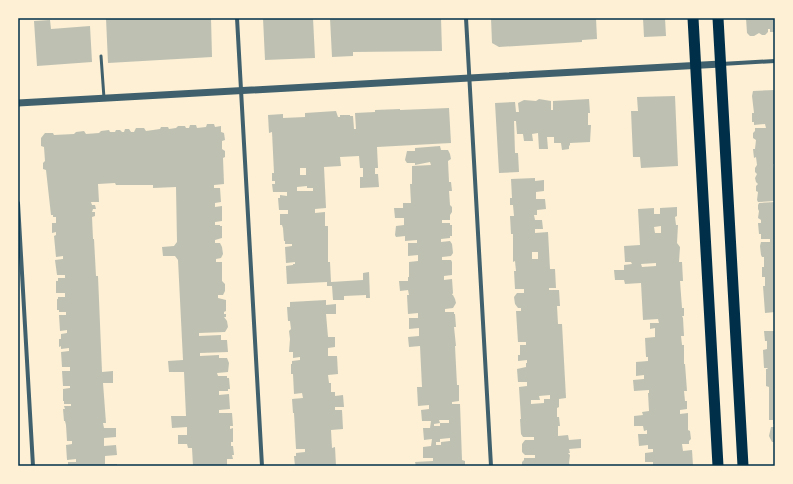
<svg xmlns="http://www.w3.org/2000/svg" width="793" height="484" viewBox="0 0 793 484" font-family="'Fira Sans',sans-serif">
  <rect width="100%" height="100%" fill="#fdf0d5"/>
  <path fill="#bec0b2" fill-rule="evenodd" d="M106,18H211L212,57L108,63Z
    M263,18H313L315,58L265,60Z
    M330,18H441L442,51L353,52V56L332,57Z
    M491,18H596L597,39L582,40V42L499,47L492,43Z
    M643,18H665L666,36L644,37Z
    M746,18H775V32H770V29H768V32L765,35H762L759,33L754,36H750L747,33Z
    M50,20L51,29L90,26L92,62L37,66L34,21Z
    M775,90V164H773L774,170H775V201L758,202L757,200L758,192L756,191V186L758,184L756,182L755,178L757,174L755,172V168L757,165L756,157L754,158L753,149H755L756,140L753,138V133L755,131V128H766L765,124L754,125V122H752V113H754L752,96L753,91Z
    M675,96L678,166L641,168L640,157H633L631,111H638L637,97Z
    M539,99L551,101V110H553V101L589,99L590,113H588V125H591L590,142L570,143V145L569,146V149L562,150L561,143H554V137H547L548,149H539L538,133L532,134L533,141H524L523,134H517L516,121H514L515,153H518L519,172L499,173L495,103L515,102L516,112H519L518,103L524,100L536,101Z
    M449,108L451,143L377,147L378,168H375V174H378L379,187L360,188V177H363V168H360L359,156L340,157L341,166L324,167L326,208L315,209V213L325,212V226H328V262H330L331,282L363,280V273L369,272L370,298H366V295L344,296V300H333L332,286H327V282L287,284L286,266L293,265V264H295V262L286,263L285,247L292,246V244H285V241H284L283,228L282,225H280V214H288V210H279L278,198H280V195L287,196V192H273L272,184H275V181H272V173H274L272,132L269,133L268,115L283,114V118L305,117V113L336,111L338,117H340V115H350V116H353L354,129H356L355,113L375,112V110L400,109V110ZM300,168H306V175H300ZM307,186V188H313V191H297V187Z
    M207,124H214L215,127L221,126V132L224,133L225,140L222,141V149L225,151V157L223,158L224,184L214,185V188H220L221,202L215,203V207L222,206V221L215,222V225H220V226H222V238L215,240V243H220L222,247L223,254L221,258L216,259V262H222V281L225,284V291L223,295H218V298L226,300V311L224,312V314H226V317H224L227,321L228,327L225,332L199,333V336L221,335V340H227L228,352L200,353V356L219,355V358H227L229,363L228,372L217,373L218,376H227V378H229L230,389H228V391H219V395L229,394L230,409L219,410V413H232L233,426H230V429L233,428V442H231V446H233L234,455H232L233,459H227V466H193L192,448H188L187,444H178V435H187V427L172,428L171,416H186L184,372H169L168,361L183,360L178,260L175,256H163L162,247L174,246L177,242L176,187L153,188V185H116L115,183L98,184L99,202H91L92,205H95L96,209H93L92,212H95V216L92,217L93,239H94L96,276H98L102,372L113,371V383H103L106,423H103L104,428H116V437L104,438V446L116,445L117,455L105,456V464H117V466H68V462H76V459L67,460L66,445L72,444V441H67L66,425L65,421H64L63,409H65L64,406H71V404H64V401H63V389L70,388V386H63L62,371H70V367H62L61,352L69,351V348L61,349V346L59,347V339H61V334L67,333V330L60,331L59,315H66V312H59V310H57V299H58V297H65V293H56V281H58V278H65V275H57L55,260L63,259V256L56,257L54,236L56,235V232L52,233V223H56V217H53V215H51L46,170L43,169V163L45,161L44,147L41,146V138L45,133H53L54,135L74,134L76,132L84,131L86,134L99,133L101,131L109,130L110,132H115L116,130H120L122,132H124L125,129H129L131,132H134L136,128H144L146,131L160,129L161,127H168L169,129L176,128L178,126H185L186,128H189L190,125H196L197,128L206,127Z
    M440,146L441,150H448L450,154L451,159L448,161L449,182H451L452,191H449L450,205L452,207V212L450,215V220H442V223H450V225H452V236H450V238L441,239V242L450,241L452,244L453,253L451,256L442,257V260H451L452,262V275L444,276V280L452,279L453,293L452,295H453L455,299L456,303L453,308L445,309V312H454V314H455L456,327H454L456,346H455L457,385H459V401L452,402V404H460L462,460L465,461V466H416L415,462L433,461V458H423V447L431,446L432,439L424,440L423,428H430L431,421H422L421,410L429,409V405L418,406L417,387H422L420,346L409,347L408,337L419,336V328L409,329V318H418V313L408,314L407,295H409L408,290L400,291L399,281H408V277H409V262L418,261V255L408,256V243H417V240L405,241V236L396,237L395,235L396,226L404,225V218H395L394,208H403V203H411L410,184H412V166L431,165L430,162L415,165V163H407L405,160L407,151H415V148ZM439,420H449V423H440V426H434V424L440,423ZM450,438V441L441,442V445H436V442H440V439Z
    M535,178V181L544,180V191L536,192V199H545L546,209L537,210V215H534L535,220H542L543,229H535V233L548,232L550,269H555L556,288H549V290H559L560,306H557L558,324H562L566,398L559,399V407L557,408V417H559L560,426H558V436L568,435L569,440L581,439V448L569,449L570,453H568L570,455L569,463L570,466H522V462L524,460V458H535V455H525L522,452V444L525,440H534V437H523L521,434L520,419H521L519,387L527,386V382H518L517,369L526,367V363H527V360L518,361V355H520V345H526V342H518L516,311H521V308H518L515,304L514,297L517,293H524V289H515L514,271H516L515,261L513,262V234H511L510,216H514L513,205H510V198H512L511,179ZM532,252H538V259H532ZM550,395V399H544V403L531,404V400H540L539,396Z
    M775,202V312L765,313L763,286H765V277H762V267H764V257H762L761,255L760,246L761,242H770V239H761V234H759L758,223H761V220L758,218L759,211L758,209V205L759,203Z
    M677,207V216L675,217L676,225H678L677,243L680,247L679,262H682L683,281H680L682,308H684V316H682L683,318L684,336H681L682,345H684V364H685L687,391H684L685,401H687V409L680,410V414L688,413V430L690,431L691,439L689,441V444H682L683,451L692,450L693,466H653V462H645V453L653,452V449H648V445L639,446L638,434H647V430L644,431L643,426H634V416L643,415L642,412L649,411L648,393H649V390L634,391L633,380L644,379V375L636,376V362L648,361V357H646L645,338L655,337V328L650,329V323H659L658,319L643,320L641,283L625,284L624,280H615L614,270H624V265L632,264L631,262H625L624,246L640,245L638,209L654,208V214H660V208ZM661,226V233H655L654,227ZM656,263V266L642,267L641,264Z
    M326,300V305L336,304V314H326L328,337H335V347L328,348V356H337L338,374L328,375L329,383H331V392H335V396L343,395L344,407H335V410H342L343,429L331,430L332,448L335,447L336,466H295L294,456H296V453L305,452V449H296L294,413H293L292,399L303,398L302,393L294,394L293,374H291V364H292V361L300,360V357L293,358V352H289L290,339L289,331L291,329L290,321H288L287,307H290V302Z
    M764,331H775V424H773V420H769V387L766,386V369H768L767,368H764L763,350L767,349V341H765Z
    M771,427H775V442H772L769,436Z"/>
  <g fill="none" stroke-linecap="round" stroke-linejoin="round">
    <path stroke="#3f606c" stroke-width="3" d="M101,56L104,98"/>
    <path stroke="#3f606c" stroke-width="4" d="M237,18L262,466
      M466,18L491,466
      M721,64L775,61
      M18,203L33,466"/>
    <path stroke="#3f606c" stroke-width="7" d="M18,103L721,64"/>
    <path stroke="#003049" stroke-width="11" d="M693,18L718,466
      M718,18L743,466"/>
  </g>
  <rect width="793" height="484" fill="none" stroke="#fdf0d5" stroke-width="38"/>
  <rect x="19" y="19" width="755" height="446" fill="none" stroke="#003049" stroke-width="1.5"/>
</svg>
